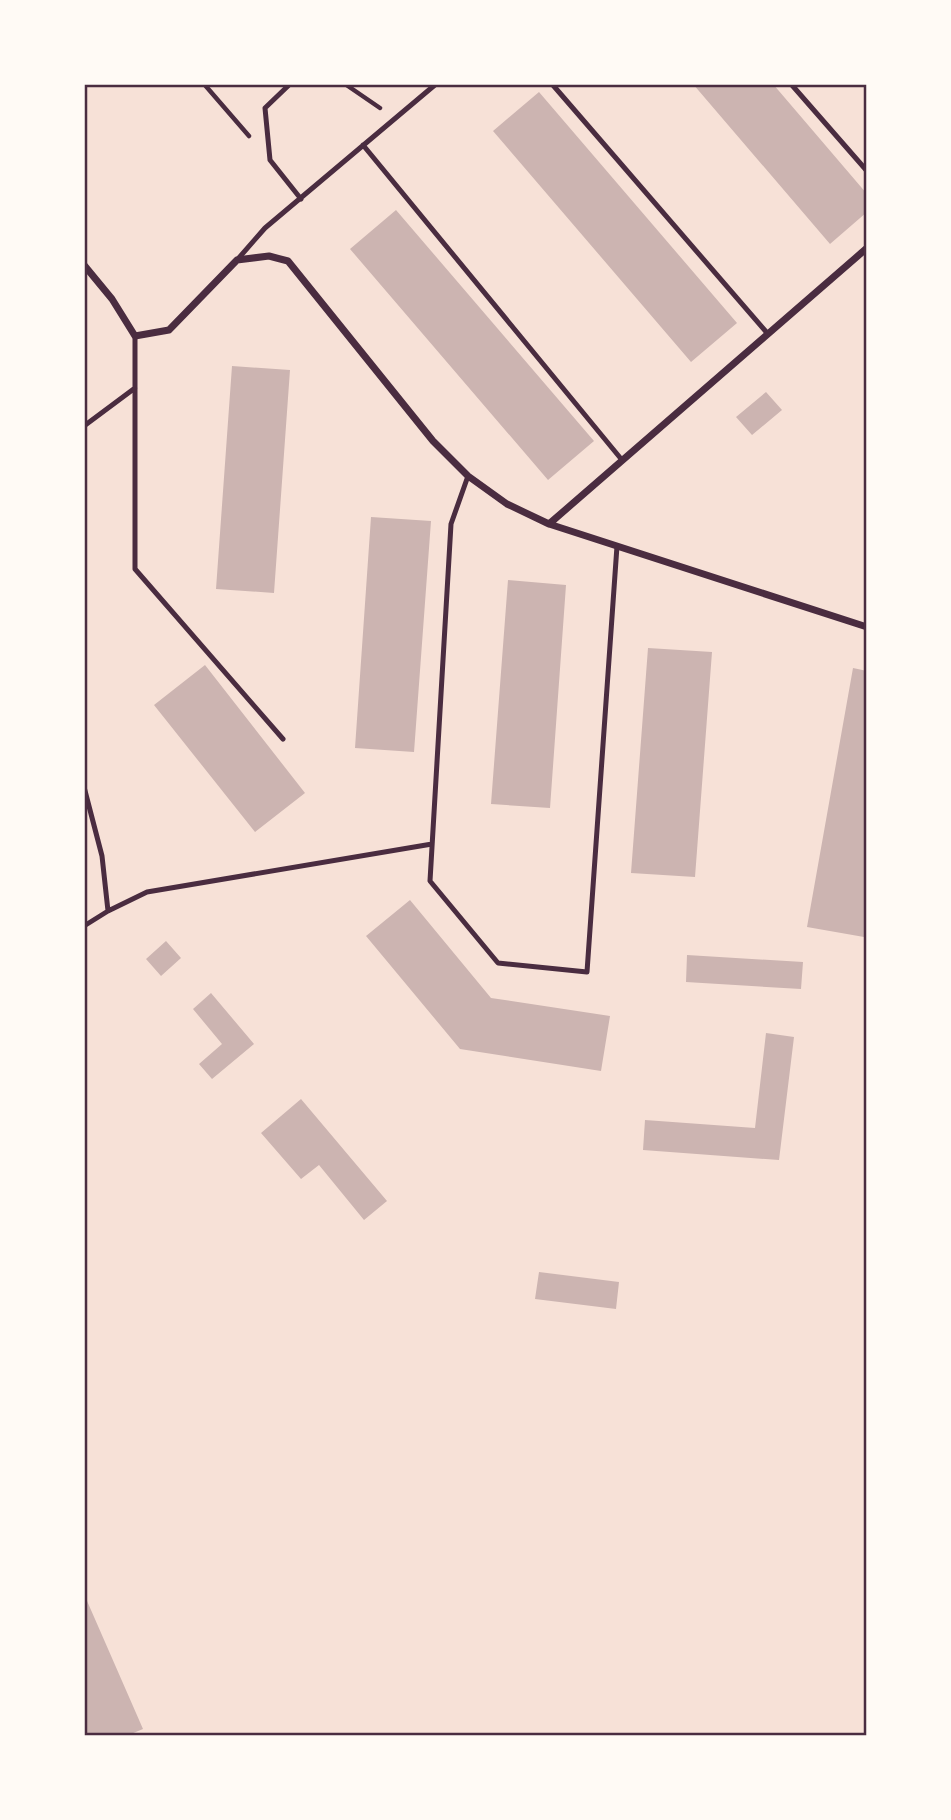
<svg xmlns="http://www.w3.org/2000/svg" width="951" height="1820" viewBox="0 0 951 1820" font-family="'DejaVu Sans',sans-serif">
  <rect width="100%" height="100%" fill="#f7e1d7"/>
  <path fill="#ccb4b1" d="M693,84H773L867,194V212L830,244Z
    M539,92L737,323L691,362L493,131Z
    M396,210L594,441L548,480L350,249Z
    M232,366L290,370L274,593L216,589Z
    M766,392L782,410L752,435L736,417Z
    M371,517L431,521L414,752L355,748Z
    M508,580L566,585L550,808L491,804Z
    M648,648L712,652L695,877L631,873Z
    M205,665L305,793L255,832L154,705Z
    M853,668L867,671V920L864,937L807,927Z
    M410,900L491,998L610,1016L601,1071L460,1049L366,936Z
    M166,941L181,958L161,976L146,959Z
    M687,955L803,962L801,989L686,982Z
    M211,993L254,1044L212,1079L199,1064L222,1044L193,1009Z
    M766,1033L794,1037L779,1160L643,1150L645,1120L755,1128Z
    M301,1099L387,1201L364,1220L319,1165L301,1179L261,1133Z
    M539,1272L619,1282L616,1309L535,1299Z
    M84,1594L143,1729L126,1736H84Z"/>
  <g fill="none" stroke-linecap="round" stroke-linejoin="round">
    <path stroke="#4a2c40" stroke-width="4.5" d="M204,84L249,136
      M345,84L380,108"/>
    <path stroke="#4a2c40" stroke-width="5" d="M290,84L265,108L270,160L301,199
      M552,84L768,334
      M791,84L867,171
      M363,145L622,460
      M237,260L265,228L436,84
      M135,336V569L283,739
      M84,426L135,388
      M468,476L451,524L430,881L498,963L587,972L617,546
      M84,787L102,856L108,911
      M84,926L108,911L147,892L432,844"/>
    <path stroke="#4a2c40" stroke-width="7" d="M84,265L112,299L135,336L169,330L237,260L269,256L288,261L433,441L468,476L507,504L549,524L867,627
      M549,524L867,248"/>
  </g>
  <rect width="951" height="1820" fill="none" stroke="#fffaf5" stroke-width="172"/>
  <rect x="86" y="86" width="779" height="1648" fill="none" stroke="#4a2c40" stroke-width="2.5"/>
</svg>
